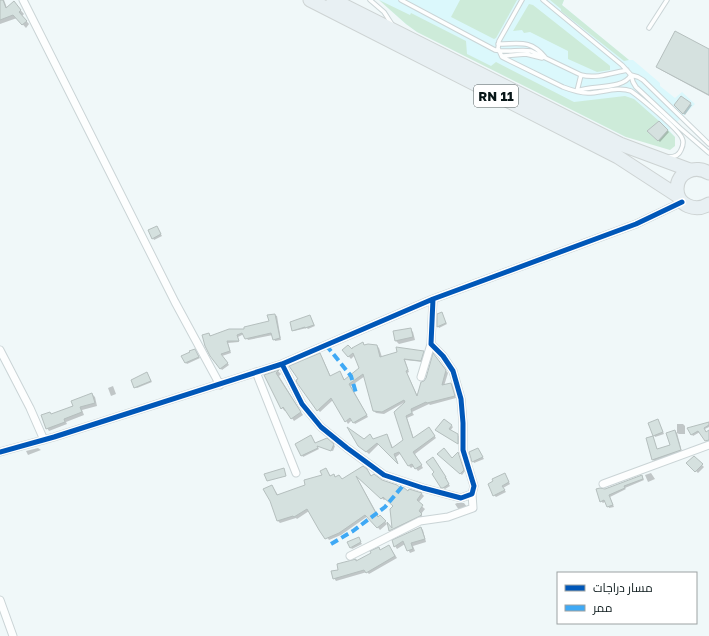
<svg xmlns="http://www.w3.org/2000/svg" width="709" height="636" viewBox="0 0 709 636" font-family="'Golos Text',Cairo,sans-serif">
  <rect width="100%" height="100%" fill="#f0f8f9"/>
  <path fill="#dbf8fc" d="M379,0H564L562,5L629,60H633L660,83V86L675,98L682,92L695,104L669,130L675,137H626L417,32L406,24Z"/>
  <path fill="#cdebd9" d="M379,0L410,15L411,13L466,41L467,54L491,66L496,62L574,102L625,96L634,99L659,121L648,132L658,141L668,130L675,137V146L670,150L626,137L417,32L406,24Z
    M460,0H517L496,38L494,39L451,17Z
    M550,0H564L562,5L629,60L624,61L561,11V9Z
    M529,4L533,5L609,65L610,66V70L597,72L568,59V51L530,32L524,33L522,30L513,31Z"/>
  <path fill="#0003" d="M0,0H4L7,8L17,6L24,14L22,16L29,24L26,28L17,18L0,24Z
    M709,51V96L661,70L657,67Z
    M690,104L692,105L685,115L675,105Z
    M659,122L669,132L660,142L649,131Z
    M158,229L162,236L154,240L153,238Z
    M441,314L447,324L439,328L438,326Z
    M275,315L277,316L281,340L275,341L273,335L248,340L244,334L238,337L239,342L228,343L231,353L222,356L229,365L222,370L211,356L209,334L211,336L245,330L270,322Z
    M310,316L315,326L308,329L307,328L294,331L293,330Z
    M410,329L413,332L415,340L399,344L396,341Z
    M363,343L365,346H377L379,348L382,357L423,352L425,354L423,362L405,360L409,372L407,373L418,397L435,357L448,373L444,386L451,384L453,386L456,398L430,405L429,404L412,412L414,415L407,418L414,439L431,431L436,438L415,454L423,468L418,471L414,466L411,468L409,466L401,453L396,457L398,463L379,444L369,454L362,448L364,441L373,440L386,435L388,437L393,448L404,440L405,402L384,414L376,413L374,411L365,376L351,386L368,417L355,424L352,420L348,424L333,400L320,412L318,410L322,357L331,377L340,373L345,380L361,369L355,355L351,359L343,350L354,353Z
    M196,352L200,358L187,364L186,363Z
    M278,371L281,374L279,376L303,415L294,421L286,410L285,411L282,408L265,376Z
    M147,374L152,382L137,388L135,387Z
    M113,386L116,394L111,396L108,388Z
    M92,394L95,397L97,406L82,410L84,415L66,422L67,424L49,431L47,428L51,415L74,406Z
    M658,420L664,434L655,437L654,435Z
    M709,423V427L705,429L706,433L709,431V442L706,441L700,432L693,436L688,429Z
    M677,424H683L685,426V434H679L677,433Z
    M452,426L453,427L450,431L459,436V444L438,432Z
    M675,431L677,433L682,452L655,462L653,460L647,439L652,437L654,439L657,450L671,446Z
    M311,436L316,444L327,439L335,446L333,451L317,446L319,449L303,457L297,444Z
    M38,448L41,450L28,455L26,451Z
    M478,449L484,459L474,463L473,461Z
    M438,454L452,459L458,454L465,471L462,475Z
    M694,457L704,467L698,473L688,463Z
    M435,460L447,479L446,480L450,486L445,489L442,487L435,472Z
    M366,469L372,477L402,490L408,492L409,490L422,494L424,496L418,503L425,509L421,514L423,517L422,518L393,532L389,525L394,531L391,510L394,506L386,499L384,500L356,476L379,517L380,516L387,524L380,530L368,516L341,535L329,540L309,511L297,519L296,518L280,523L278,521L272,486L278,495L306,486L324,475L326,470L331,477L334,475L336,478L343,480Z
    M651,473L655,479L648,482L645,475Z
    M506,476L510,484L503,488L506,492L496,497L494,495Z
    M642,476L644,480L625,488L626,489L610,497L614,507L609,508L606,501L603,503L601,501L605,490Z
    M457,503H464L467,507L459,510L455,504Z
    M421,528L423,530L426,542L413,546L415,551L410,553L405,544L397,549L395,546L393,541Z
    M358,538L362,544L352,549L351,548Z
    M391,549L397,558L369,574L367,572L336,581L334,578L339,571L355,560L357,562L381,551Z"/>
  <path fill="#d5e1df" stroke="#b5bfbe" d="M0,0H3L6,8L14,1L21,10L19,12L27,21L22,25L13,15L0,20Z
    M675,31L709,49V95L656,67Z
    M681,96L691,103L683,114L674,105Z
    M659,121L668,130L658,141L647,131Z
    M157,226L161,234L152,239L148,230Z
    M442,312L446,323L437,327V314Z
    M275,314L280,338L273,340L271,333L245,339L242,333L237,335L239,341H227L230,351L221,354L228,363L220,369L210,356L205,346L202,335L209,333L210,336L229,329H244V327L269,321L267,315Z
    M310,315L314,325L305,328V327L292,331L290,322Z
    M411,328L413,337L395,341L393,331Z
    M363,342L364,345L368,344L377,345L380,357L397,352L396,347L424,351L421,361L404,359L408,370L406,371L417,396L421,382L424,381L426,378L433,353L446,370L442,385L451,383L455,396L427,403L426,402L411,409L412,413L406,416L413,438L429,427L435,436L413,452L422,465L415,469L412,464L408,466L399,452L394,454L398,464L377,443L366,452L358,446L347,427L364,439L370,434L373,439L387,434L392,448L403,440L394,412L405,402L404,400L382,412L373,411L363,374L349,384L367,415L353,423L350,418L345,422L331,398L317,411L297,383L296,380L298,379L289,366L320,353L330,376L340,371L344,380L359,368L353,353L348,357L342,350L348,345L352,349V348Z
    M195,349L199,357L185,363L181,356L190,352L189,351Z
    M279,370L276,373L301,412L291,419L283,407L281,409L264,375Z
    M147,372L151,381L134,388L131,380Z
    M92,393L95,403L80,407L82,412L64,419L65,422L46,429L41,415L50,412L51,414L73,406L71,401Z
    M444,419L452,425L449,429L458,434V444L435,430Z
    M658,419L663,432L653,436L648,423Z
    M709,422V425L704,428L706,432L709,430V440L705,441L698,431L691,435L687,428Z
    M675,430L681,450L652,460L646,438L653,436L657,449L670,445L666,433Z
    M311,435L315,443L327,438L334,444L331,451L317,446L318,448L301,456L295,444Z
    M444,448L452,458L458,452L464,470L460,474L437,454Z
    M478,448L483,457L472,462L469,452Z
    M694,456L703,464L695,472L686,463Z
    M433,457L446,477H445L449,484L443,488H441L432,474L434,472L426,462Z
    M363,466L367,469L371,476L374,474L382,480L397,485L402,489L403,487L408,491L409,489L422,493L417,500L423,505L419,511L422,514L420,516L389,531L387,522L392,528L390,509L393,506L383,497L381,499L356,476L378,517L380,515L386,521L377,528L365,515L339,533L325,539L319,530L307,509L294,517L293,516L277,521L270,501L263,489L272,485L277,495L305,485L304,480L322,475L320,471L326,468L330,476L334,474L335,477L339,475L342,479Z
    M284,468L286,476L267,481L264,474Z
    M505,473L509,482L502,486L505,490L493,496L488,484L493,481L492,479Z
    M642,475L643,479L624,486L625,488L609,495L613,505L607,507L604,500L600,502L596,489L600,488L605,489Z
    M421,527L425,539L411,543L413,549L407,551L403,541L394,547L392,540Z
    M359,537L361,542L350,548L347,542Z
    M389,545L395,556L366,573L364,570L333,579L331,571L338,570L337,564L356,559V561L371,553L370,551L379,547L380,550Z"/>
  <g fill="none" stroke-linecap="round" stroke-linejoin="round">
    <defs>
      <path id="lane" d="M370,0L384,12L393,26
        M401,0L495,50C507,53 519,49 531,51L581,75C596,79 612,73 627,70
        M522,0L499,41L498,48L502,57L563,87C571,90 580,93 588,93C601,93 618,86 631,91C641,98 678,129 682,138C684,142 683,146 681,150C679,155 674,157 669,157
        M543,0L622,65L631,75L633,82L636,87L680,128L709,153
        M649,28L667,0
        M498,44C519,44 530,39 545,57
        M503,56L526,54L542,58
        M631,75L638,77L643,80L709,144
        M577,91C592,85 623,90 631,75
        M577,91L581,75"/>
      <path id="street" d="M23,0L175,302L220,385
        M0,350L30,408L44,440
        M282,364L302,404L321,427L347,448L384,475L423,488L461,498L472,494L474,486L463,450V423L461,399L453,371L443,356L431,344L433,299
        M256,372L296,473
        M421,377L431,344
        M0,452L54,437L282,364L433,299L636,224L682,202
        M603,484L709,445
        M350,556L420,521L448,517L473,508L472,494
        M0,600L13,636"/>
      <path id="highway" d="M310,0L618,157L678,196
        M333,0L620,144L690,170
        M709,173C696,165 677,171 677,189C677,206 696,212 709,204"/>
    </defs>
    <use href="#lane" stroke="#cad4d6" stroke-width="5.5"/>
    <use href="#street" stroke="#cad4d6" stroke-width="9"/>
    <use href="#highway" stroke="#cdd3d3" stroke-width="15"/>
    <use href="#lane" stroke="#fdfefe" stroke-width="3.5"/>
    <use href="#street" stroke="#fdfefe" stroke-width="7"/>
    <use href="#highway" stroke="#e8f0f3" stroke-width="13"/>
    <path stroke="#3fa9f5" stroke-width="4" stroke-dasharray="8 4" stroke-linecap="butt" d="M326,345L351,376L356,393
      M331,544L353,531L385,507L406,482"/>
    <defs>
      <path id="cycleway" d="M282,364L302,404L321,427L347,448L384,475L423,488L461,498L472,494L474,486L463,450V423L461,399L453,371L443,356L431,344L433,299
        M0,452L54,437L282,364L433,299L636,224L682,202"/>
    </defs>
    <use href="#cycleway" stroke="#fff" stroke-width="8"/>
    <use href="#cycleway" stroke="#0057b8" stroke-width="5"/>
  </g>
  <g text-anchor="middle" stroke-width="3" stroke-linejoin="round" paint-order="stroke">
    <rect fill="#fff" stroke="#525c5d" stroke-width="1" x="474" y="85" width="44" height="22" rx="3"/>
    <g font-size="13" font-weight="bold" fill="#081618">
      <text x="496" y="101">RN 11</text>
    </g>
  </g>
  <rect x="557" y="572" width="140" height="52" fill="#ffffff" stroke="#9ca2a3"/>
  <rect x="565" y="585" width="20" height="6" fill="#0057b8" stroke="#9ca2a3"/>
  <text x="593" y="592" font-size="12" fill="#081618">مسار دراجات</text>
  <rect x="565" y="605" width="20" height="6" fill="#3fa9f5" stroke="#9ca2a3"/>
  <text x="593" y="612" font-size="12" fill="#081618">ممر</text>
</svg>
